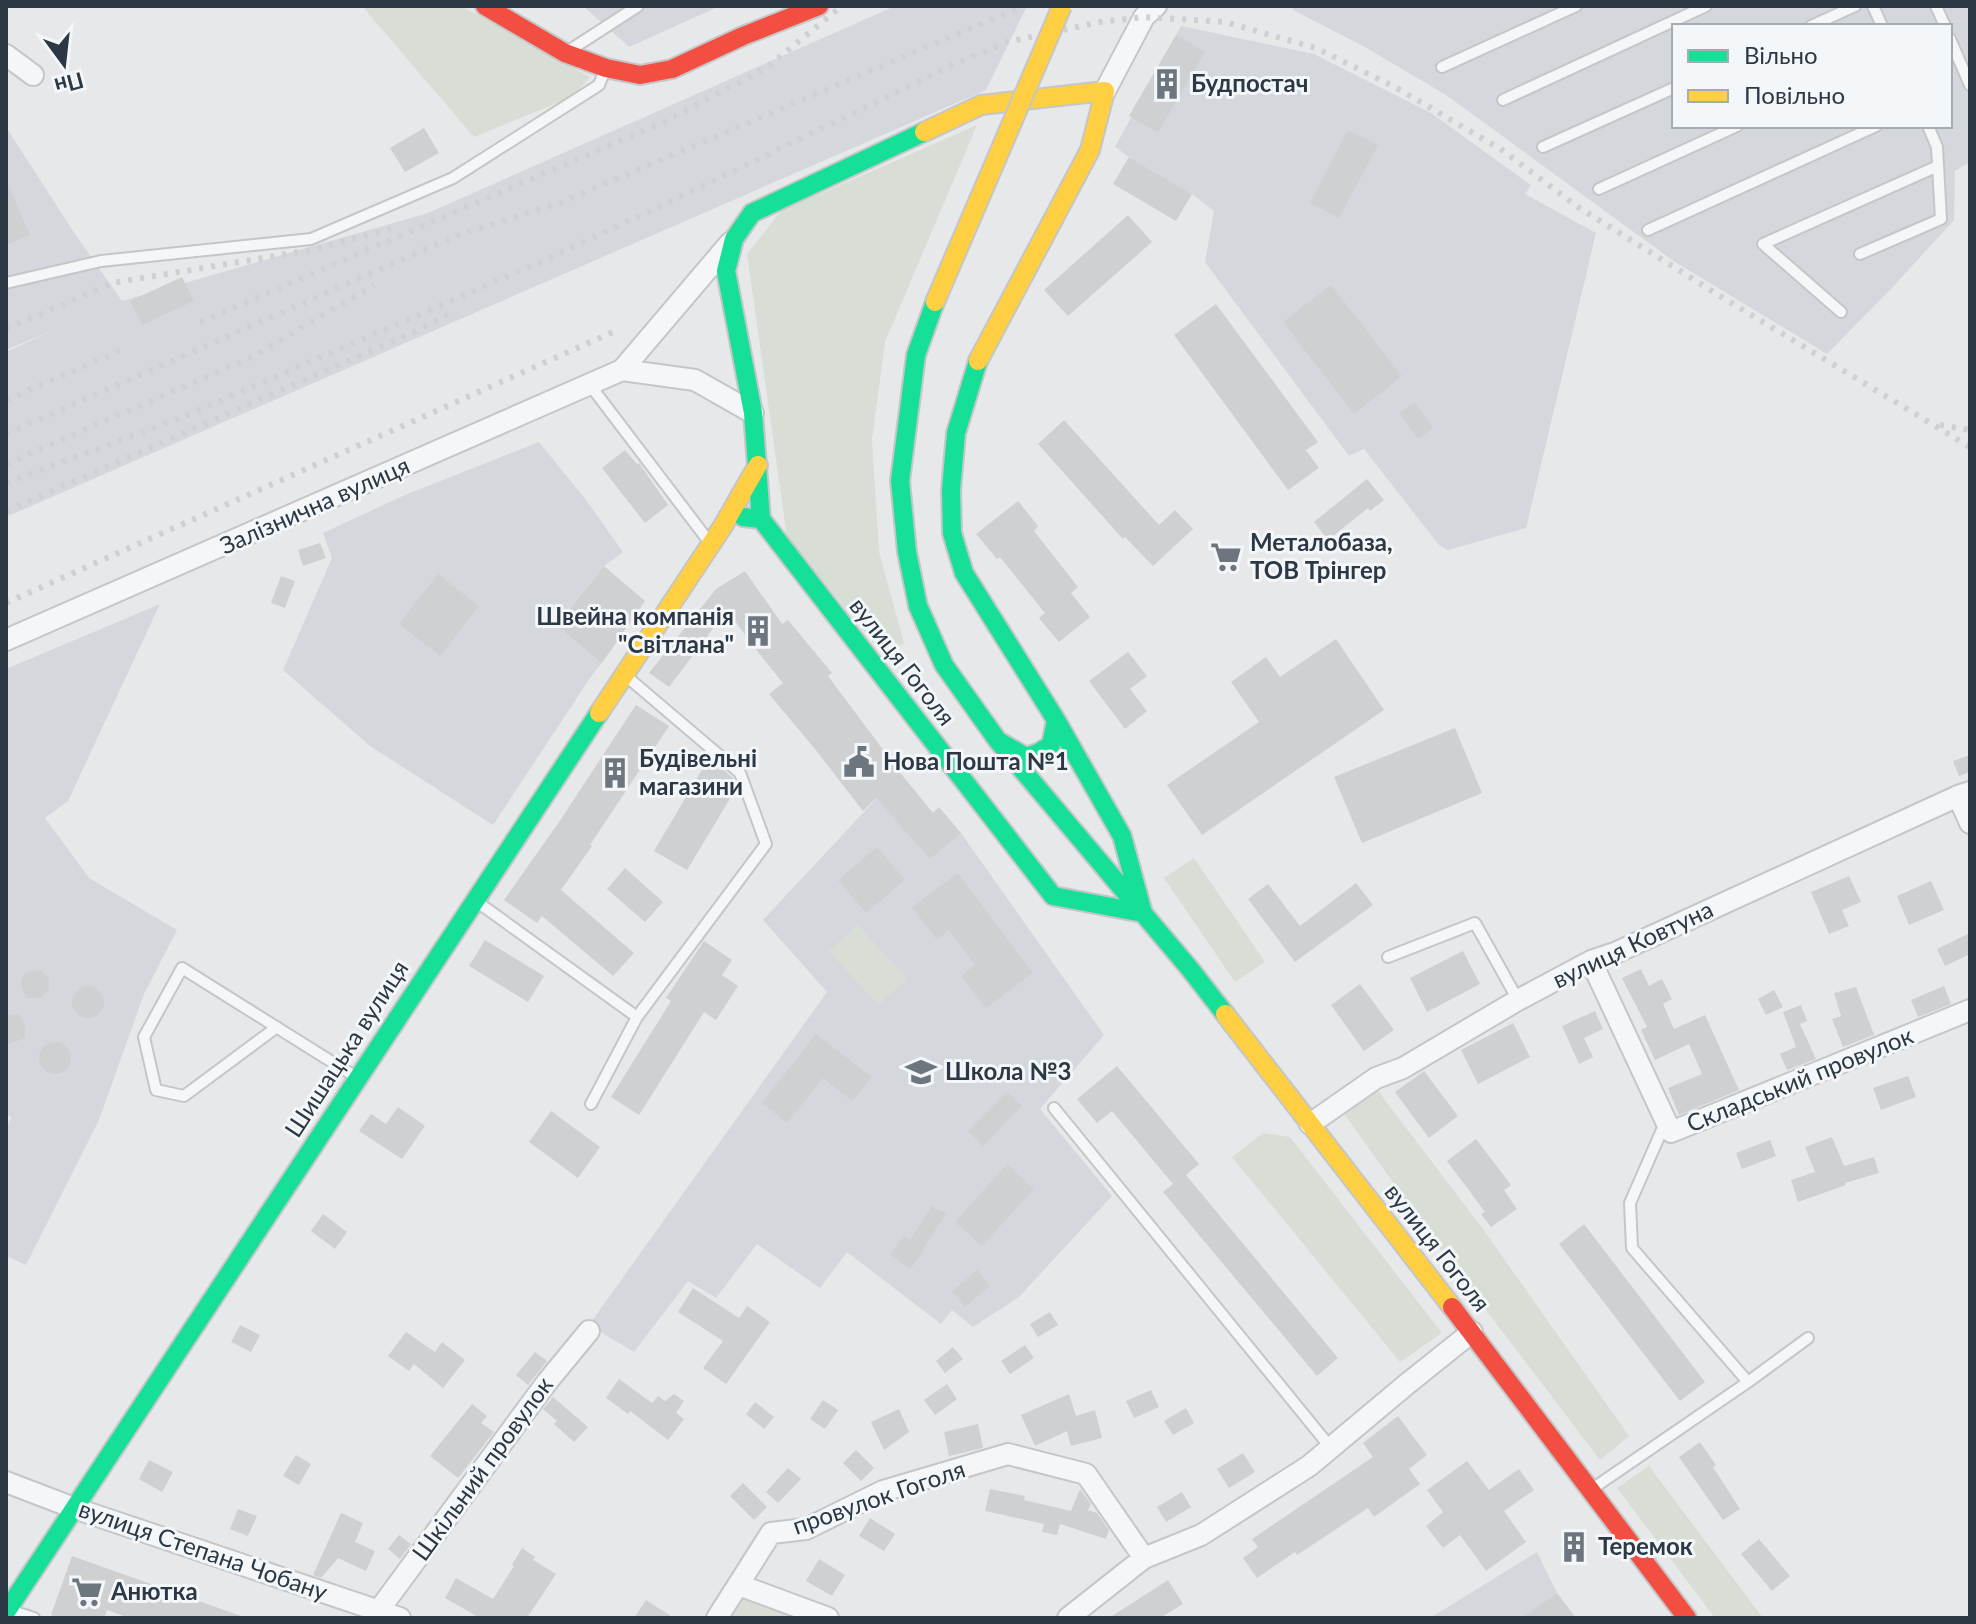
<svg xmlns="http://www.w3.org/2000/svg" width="1976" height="1624" viewBox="0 0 1976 1624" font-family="Lato,sans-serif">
  <rect width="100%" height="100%" fill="#e6e8ea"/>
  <path fill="#d4d8dd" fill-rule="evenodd" d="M583,6H720L629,47Z
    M895,6H1027L986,90L6,517V352L54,330L6,350V127L73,231L122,301L428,213Z
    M1291,6H1970V162L1955,171L1954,220L1890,290L1827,354L1675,262L1446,95L1365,47L1293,10ZM1674,26H1950V126H1674Z
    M1181,26L1314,54L1431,113L1531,185L1525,194L1596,233L1526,528L1448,550L1439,545L1364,449L1349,456L1205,262L1214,211L1192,194L1129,157L1115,147Z
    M539,442L586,500L623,552L604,566L556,624L602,663L592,675L493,825L370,746L283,670L332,558L323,533L405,495Z
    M160,604L68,801L45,818L89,878L177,930L144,994L99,1120L26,1265L6,1256V1131L11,1117L6,1114V669Z
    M877,798L961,833L1104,1035L1040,1109L1112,1196L1019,1297L973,1327L952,1310L941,1324L847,1252L820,1288L757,1244L716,1298L688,1281L634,1352L589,1325L827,992L763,920Z
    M1537,1552L1557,1593L1523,1618H1430Z"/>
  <path fill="#d8ded6" d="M362,6H461L590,77L572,97L474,137Z
    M977,125L885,342L872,439L879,552L904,643L883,655L787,537L747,254L781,211Z
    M1194,858L1265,962L1235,982L1164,878Z
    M858,925L907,979L878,1005L829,951Z
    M1378,1091L1483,1229L1629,1436L1600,1460L1448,1260L1343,1112Z
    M1263,1133L1290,1137L1442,1333L1400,1362L1232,1157Z
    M1649,1466L1763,1618H1715L1617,1488Z
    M739,1585L828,1618H716Z"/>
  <path fill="#ced0d2" d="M1176,35L1205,52L1158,133L1129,116Z
    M424,128L439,153L405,172L390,148Z
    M1348,130L1378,145L1339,218L1310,203Z
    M1129,157L1192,194L1176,221L1113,184Z
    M6,180L30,235L6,245Z
    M1128,215L1152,242L1068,316L1044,290Z
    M182,277L194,301L142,325L130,301Z
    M1331,285L1402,376L1354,414L1283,322Z
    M1216,304L1318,442L1306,450L1319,468L1288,490L1174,335Z
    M1415,402L1433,428L1418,439L1399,413Z
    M1064,420L1159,525L1175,510L1193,529L1153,566L1125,537L1123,539L1038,444Z
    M625,450L637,464L639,463L668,505L645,523L602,468Z
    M1367,479L1384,500L1370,511L1368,508L1328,540L1314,522Z
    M1018,501L1038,526L1034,531L1078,587L1071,593L1090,617L1059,642L1039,618L1045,613L1000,557L997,559L976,534Z
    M320,543L326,558L303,566L298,550Z
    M604,566L645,601L602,663L556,625Z
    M745,571L782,624L788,620L832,673L828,676L902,775L933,813L939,807L961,833L930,859L876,798L863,811L815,749L769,694L783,683L754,647L727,610L669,687L649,673L716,589Z
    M438,574L479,606L440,656L399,624Z
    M281,576L295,581L285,608L271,603Z
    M1336,639L1384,710L1202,835L1167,785L1259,722L1231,682L1266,657L1280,677Z
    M1128,652L1147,676L1130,689L1147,711L1125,729L1089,681Z
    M636,705L669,726L590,845L592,846L561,890L634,953L613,976L542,916L537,923L504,900L559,822Z
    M1455,728L1482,793L1362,843L1334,777Z
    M1970,755V772L1959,776L1953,761Z
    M709,758L733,778L737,787L687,870L654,851Z
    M877,847L905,880L866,913L838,880Z
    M625,868L663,902L645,922L607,889Z
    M958,873L1033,973L986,1008L961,976L975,965L949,930L937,940L912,907Z
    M1849,876L1861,902L1842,910L1849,926L1829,934L1811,892Z
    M1931,881L1944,910L1909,925L1897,896Z
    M1356,883L1373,905L1295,962L1248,899L1268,884L1300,926Z
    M1970,933V954L1945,966L1937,949Z
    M485,940L544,976L528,1002L469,966Z
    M704,941L732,960L722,975L738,986L716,1020L704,1012L639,1115L611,1097L671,1001L666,998Z
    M1463,951L1480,984L1427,1012L1410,978Z
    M1641,969L1649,986L1662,979L1672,999L1663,1004L1674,1029L1705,1015L1739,1090L1679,1115L1668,1088L1702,1074L1689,1044L1655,1060L1641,1030L1647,1027L1622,978Z
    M32,970L42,971L49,979V990L40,998H26L22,989L21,980L24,975Z
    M1360,984L1394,1030L1364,1051L1331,1005Z
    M72 1002a16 16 0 1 1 32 0a16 16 0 1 1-32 0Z
    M1944,986L1951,1004L1918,1017L1911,1000Z
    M1856,987L1874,1035L1843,1047L1832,1019L1841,1016L1834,993Z
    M1774,990L1783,1007L1766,1015L1758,999Z
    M1801,1005L1807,1021L1800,1024L1816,1059L1787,1070L1780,1054L1796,1047L1783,1012Z
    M1595,1011L1603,1029L1584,1038L1593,1057L1579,1064L1562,1026Z
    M19,1014L25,1024V1038L6,1045V1015Z
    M1513,1023L1530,1057L1478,1084L1461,1050Z
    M816,1034L872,1077L852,1101L823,1078L787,1123L762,1103Z
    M39 1058a16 16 0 1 1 32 0a16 16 0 1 1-32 0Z
    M1117,1066L1199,1164L1186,1175L1338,1358L1317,1376L1163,1192L1173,1184L1112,1111L1097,1123L1077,1099Z
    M1424,1071L1458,1116L1429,1138L1395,1092Z
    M1908,1076L1916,1097L1881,1110L1873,1088Z
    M1007,1092L1022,1106L983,1146L968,1131Z
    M398,1107L425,1126L402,1159L359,1131L371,1114L386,1124Z
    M551,1111L600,1147L578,1178L529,1142Z
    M1832,1137L1844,1166L1874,1157L1879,1173L1845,1183L1846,1185L1798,1202L1791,1180L1815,1172L1805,1147Z
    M1476,1139L1511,1185L1504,1190L1517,1209L1491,1227L1481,1214L1485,1212L1447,1161Z
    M1770,1140L1776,1156L1742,1169L1736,1153Z
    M1007,1164L1034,1189L982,1246L955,1222Z
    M932,1206L946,1214L922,1250L924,1251L910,1269L890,1254L904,1235L910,1240Z
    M323,1214L347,1232L335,1249L311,1231Z
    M1584,1224L1705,1382L1680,1401L1559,1244Z
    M977,1270L990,1286L965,1307L952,1291Z
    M693,1288L739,1318L747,1306L770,1322L726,1384L703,1368L723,1341L678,1312Z
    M1050,1312L1058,1325L1038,1337L1030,1324Z
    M240,1325L260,1335L251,1352L231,1342Z
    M406,1332L435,1352L442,1342L465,1360L443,1388L414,1364L409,1371L388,1356Z
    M1025,1345L1034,1358L1010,1374L1001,1361Z
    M953,1347L963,1359L945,1373L936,1361Z
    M535,1352L547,1361L528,1385L516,1375Z
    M619,1379L652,1403L658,1396L665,1401L674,1394L684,1401L676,1413L684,1419L668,1440L630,1411L628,1414L606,1398Z
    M947,1384L957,1399L935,1415L924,1400Z
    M1151,1390L1159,1407L1134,1418L1126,1401Z
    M1069,1394L1076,1416L1095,1410L1102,1438L1071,1446L1067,1431L1035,1446L1021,1415Z
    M553,1397L588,1427L574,1442L554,1424L557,1421L543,1409Z
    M823,1400L838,1410L825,1429L810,1419Z
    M755,1402L774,1417L764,1429L746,1414Z
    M472,1404L487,1416L481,1423L494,1432L458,1478L430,1456Z
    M1186,1408L1194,1423L1173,1435L1164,1421Z
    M899,1409L909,1432L884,1450L871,1422Z
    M1398,1416L1427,1455L1409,1469L1420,1484L1374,1517L1368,1508L1297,1555L1295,1552L1257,1578L1243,1558L1258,1547L1252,1539L1373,1457L1363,1443Z
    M978,1424L983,1448L949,1456L944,1432Z
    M1700,1442L1716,1465L1713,1467L1740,1509L1723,1520L1679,1457Z
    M856,1450L874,1468L861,1481L843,1463Z
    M1243,1453L1255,1472L1229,1488L1217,1469Z
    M296,1455L311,1464L299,1485L283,1476Z
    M149,1460L173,1472L162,1492L139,1479Z
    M1467,1461L1489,1490L1519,1469L1534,1490L1504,1511L1526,1542L1486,1571L1460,1535L1443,1548L1426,1526L1443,1512L1427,1490Z
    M788,1468L801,1479L778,1503L766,1492Z
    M743,1483L767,1507L754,1520L730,1496Z
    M990,1489L1025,1496L1024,1500L1071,1511L1080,1489L1091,1504L1088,1510L1097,1513L1109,1530L1106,1539L1060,1524L1057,1535L1042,1532L1044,1524L985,1511Z
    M1182,1492L1191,1507L1166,1522L1157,1507Z
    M238,1509L257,1516L248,1536L230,1529Z
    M341,1513L363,1523L355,1542L375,1551L366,1571L338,1558L321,1578L313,1575Z
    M870,1518L895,1534L884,1551L859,1536Z
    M1582,1534L1587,1554L1566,1558L1561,1540Z
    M399,1535L411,1544L400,1559L388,1549Z
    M1759,1539L1790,1576L1772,1591L1741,1554Z
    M522,1548L535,1557L533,1560L556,1574L527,1618H480L445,1598L456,1578L493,1599L514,1566L512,1565Z
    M72,1556L241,1616V1618H129L107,1610L104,1618H60L51,1615Z
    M819,1559L845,1575L832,1596L806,1581Z
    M1168,1580L1183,1604L1160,1618H1109Z
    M1557,1593L1576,1618H1522Z
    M646,1600L674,1618H634Z"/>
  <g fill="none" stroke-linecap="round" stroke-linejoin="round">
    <defs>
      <path id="lane" d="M1873,6L1882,26
        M1936,6L1945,26
        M1811,26L1855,6
        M1950,39L1970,85
        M570,50L638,6
        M1442,67L1576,6
        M1503,100L1706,6
        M1543,147L1674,88
        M1599,189L1737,126
        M1648,230L1876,126
        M1860,254L1941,219L1937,147L1928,126
        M6,283L101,261L311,239L453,178L599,85L605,70
        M1841,312L1763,244L1938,166
        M590,385L710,543
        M476,901L637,1017L766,844L740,773L626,676
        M1388,957L1475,923L1518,1000
        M277,1027L184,1096L156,1090L144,1037L182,968L356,1077
        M591,1104L637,1017
        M1054,1108L1331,1448
        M1665,1123L1630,1203L1632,1248L1748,1382
        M1592,1489L1748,1382L1808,1338
        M9,1610L34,1618"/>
      <path id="street" d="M6,55L33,75
        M1105,91L1144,17L1156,6
        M622,370L695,380L753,413
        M6,640L622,370L730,243
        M1958,796L1970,823
        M1591,961L1671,1132L1970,1010
        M1310,1124L1376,1078L1403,1068L1518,1000L1591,961L1615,953L1958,796L1970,792
        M6,1482L74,1508L400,1618
        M739,1585L828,1618
        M379,1610L547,1382L589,1331
        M717,1618L771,1533L806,1529L883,1491L1008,1454L1086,1474L1144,1558
        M1068,1618L1144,1558L1201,1535L1309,1466L1407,1384L1472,1332"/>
      <path id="fast" d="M935,302L916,355L900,481L907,552L918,606L944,665L998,741L1190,969L1225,1014
        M978,361L956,433L951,490L952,533L964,573L1056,720L1122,836L1143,913
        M743,517L761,519L1053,896L1143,913
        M761,519L753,413L726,271L734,239L752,213L924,132
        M1000,742L1026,757L1038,753L1051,745L1056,720
        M6,1612L599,713"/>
      <path id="slow" d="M924,132L981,105L1105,91L1090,150L978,361
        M599,713L723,526L758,465
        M1225,1014L1452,1307"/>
      <path id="jam" d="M485,6L565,53L606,68L640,75L672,69L743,36L819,6
        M1452,1307L1687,1618"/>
    </defs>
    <use href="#lane" stroke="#c4c6c8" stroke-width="14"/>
    <use href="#street" stroke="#c4c6c8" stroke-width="24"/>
    <use href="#fast" stroke="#c4c6c8" stroke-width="22"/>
    <use href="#slow" stroke="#c4c6c8" stroke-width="22"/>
    <use href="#jam" stroke="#c4c6c8" stroke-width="22"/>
    <use href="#lane" stroke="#f5f6f7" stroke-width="10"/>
    <use href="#street" stroke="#f5f6f7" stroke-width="20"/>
    <use href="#fast" stroke="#16e098" stroke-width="18"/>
    <use href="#slow" stroke="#ffcf43" stroke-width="18"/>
    <use href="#jam" stroke="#f24e42" stroke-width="18"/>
    <path stroke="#cfd0d2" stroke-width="6" stroke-dasharray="4 8" stroke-linecap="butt" d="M200,322L666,121L766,68L842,6
      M6,329L112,283L311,250L398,227
      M6,400L124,349
      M1940,425L1970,430
      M6,434L453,237L562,202L1023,6
      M6,464L252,357L374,285
      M6,483L180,418L543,261L703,186L948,67L1007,42L1100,22L1144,17L1225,22L1316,48L1395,87L1502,150L1578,207L1720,296L1970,447
      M6,511L423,328L455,310
      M6,603L613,332"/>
    <defs>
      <path id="slow-bridge" d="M935,302L1062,6"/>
    </defs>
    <use href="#slow-bridge" stroke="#c4c6c8" stroke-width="22" stroke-linecap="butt"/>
    <use href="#slow-bridge" stroke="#ffcf43" stroke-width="18"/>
  </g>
  <defs>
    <symbol id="building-bare" viewBox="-9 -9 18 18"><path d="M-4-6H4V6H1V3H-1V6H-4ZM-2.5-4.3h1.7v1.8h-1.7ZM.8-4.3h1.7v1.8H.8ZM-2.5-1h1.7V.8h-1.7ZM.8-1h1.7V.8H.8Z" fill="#6d767e" stroke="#f4f7f9" stroke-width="2.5" paint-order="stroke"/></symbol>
    <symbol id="supermarket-bare" viewBox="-9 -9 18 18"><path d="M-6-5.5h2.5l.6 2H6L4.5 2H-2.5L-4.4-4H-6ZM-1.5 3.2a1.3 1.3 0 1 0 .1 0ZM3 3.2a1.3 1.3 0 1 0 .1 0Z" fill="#6d767e" stroke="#f4f7f9" stroke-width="2.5" paint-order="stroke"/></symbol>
    <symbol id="civic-bare" viewBox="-9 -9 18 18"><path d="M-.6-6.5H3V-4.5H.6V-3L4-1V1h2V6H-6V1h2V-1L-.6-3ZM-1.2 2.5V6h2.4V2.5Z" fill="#6d767e" stroke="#f4f7f9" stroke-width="2.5" paint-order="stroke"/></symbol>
    <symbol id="school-bare" viewBox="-9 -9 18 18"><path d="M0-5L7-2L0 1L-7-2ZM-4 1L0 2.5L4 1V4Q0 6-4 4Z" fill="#6d767e" stroke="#f4f7f9" stroke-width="2.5" paint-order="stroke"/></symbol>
  </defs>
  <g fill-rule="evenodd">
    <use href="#building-bare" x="1145" y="62" width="44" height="44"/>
    <use href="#supermarket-bare" x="1204" y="535" width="44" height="44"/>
    <use href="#building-bare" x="736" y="609" width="44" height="44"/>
    <use href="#civic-bare" x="837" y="740" width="44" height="44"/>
    <use href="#building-bare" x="593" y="751" width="44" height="44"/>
    <use href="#school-bare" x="899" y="1050" width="44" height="44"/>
    <use href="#building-bare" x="1552" y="1525" width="44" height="44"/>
    <use href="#supermarket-bare" x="65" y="1570" width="44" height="44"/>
  </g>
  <g text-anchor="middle" stroke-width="6" stroke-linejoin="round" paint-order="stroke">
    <g font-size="24" font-weight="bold" fill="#2c3844" stroke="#f4f7f9" text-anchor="start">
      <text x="1191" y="92">Будпостач</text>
      <text x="1250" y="551">Металобаза,<tspan x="1250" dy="28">ТОВ Трінгер</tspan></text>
      <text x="734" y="625" text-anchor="end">Швейна компанія<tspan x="734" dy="28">"Світлана"</tspan></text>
      <text x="639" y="767">Будівельні<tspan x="639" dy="28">магазини</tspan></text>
      <text x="883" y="770">Нова Пошта №1</text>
      <text x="945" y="1080">Школа №3</text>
      <text x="1598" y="1555">Теремок</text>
      <text x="111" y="1600">Анютка</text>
    </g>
    <g font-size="24" fill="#2c3844" stroke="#f4f7f9">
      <text transform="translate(315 506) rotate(-24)" y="8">Залізнична вулиця</text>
      <text transform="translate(902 662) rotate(52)" y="8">вулиця Гоголя</text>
      <text transform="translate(1633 945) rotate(-25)" y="8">вулиця Ковтуна</text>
      <text transform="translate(347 1049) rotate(-57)" y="8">Шишацька вулиця</text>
      <text transform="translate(1800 1080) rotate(-22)" y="8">Складський провулок</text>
      <text transform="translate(1437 1248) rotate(52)" y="8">вулиця Гоголя</text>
      <text transform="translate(483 1469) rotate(-54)" y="8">Шкільний провулок</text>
      <text transform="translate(879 1498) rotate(-19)" y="8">провулок Гоголя</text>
      <text transform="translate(203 1551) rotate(19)" y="8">вулиця Степана Чобану</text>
    </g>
  </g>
  <rect width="1976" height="1624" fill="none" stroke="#2c3844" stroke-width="16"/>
  <rect x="1672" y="24" width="280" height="104" fill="#f4f7f9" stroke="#a4abb1" stroke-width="2"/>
  <rect x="1688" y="50" width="40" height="12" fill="#16e098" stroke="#a4abb1" stroke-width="2"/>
  <text x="1744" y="64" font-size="24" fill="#2c3844">Вільно</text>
  <rect x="1688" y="90" width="40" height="12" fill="#ffcf43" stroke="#a4abb1" stroke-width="2"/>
  <text x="1744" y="104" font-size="24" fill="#2c3844">Повільно</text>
  <g transform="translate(64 64) rotate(165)" stroke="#f4f7f9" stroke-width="6" paint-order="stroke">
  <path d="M0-6L14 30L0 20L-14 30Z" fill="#2c3844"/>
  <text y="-12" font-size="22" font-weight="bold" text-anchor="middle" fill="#2c3844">Пн</text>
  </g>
</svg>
